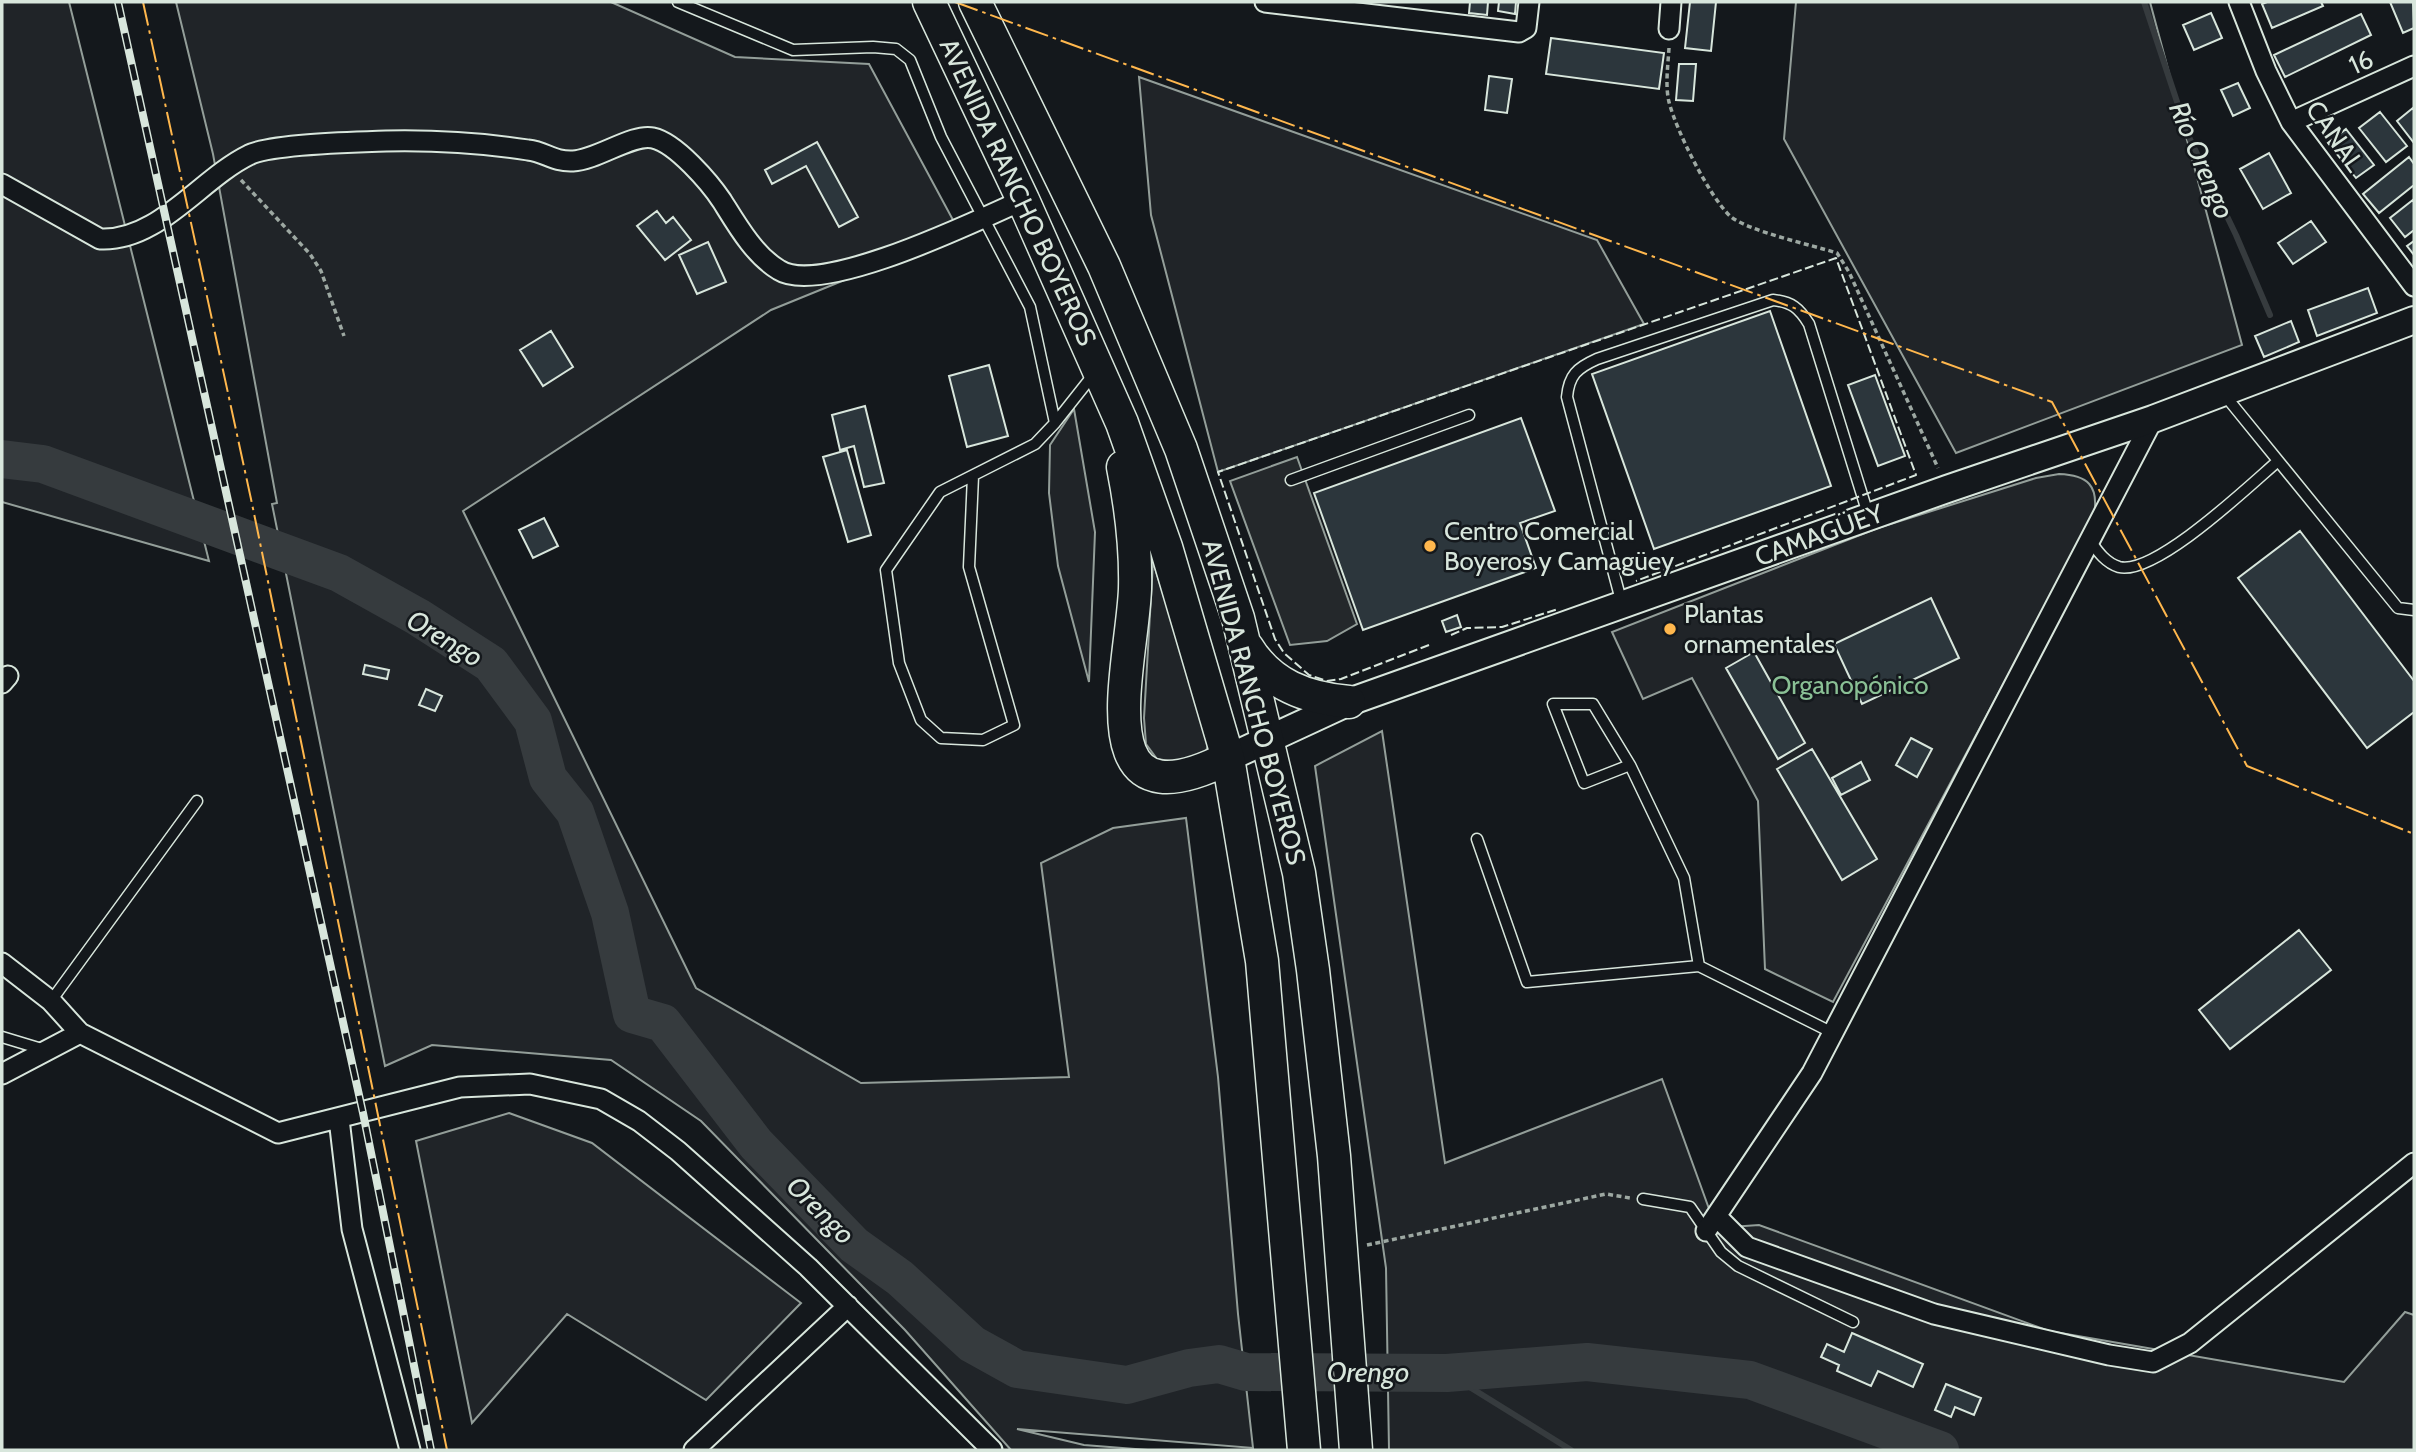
<svg xmlns="http://www.w3.org/2000/svg" width="2416" height="1452" viewBox="0 0 2416 1452" font-family="Cabin,sans-serif">
  <rect width="100%" height="100%" fill="#14181c"/>
  <path fill="#202428" stroke="#939e99" stroke-width="2" d="M2,2H69L209,561L2,502Z
    M176,2H611L735,57L869,64L960,233L771,310L463,511L696,988L861,1083L1069,1077L1041,863L1113,828L1186,818L1218,1077L1238,1314L1253,1448L1017,1429L1084,1445L1148,1450H1011L905,1330L701,1121L611,1060L432,1045L385,1066L272,504L277,503L213,154Z
    M1796,2H2150L2242,345L1956,453L1784,139Z
    M1139,77L1597,240L1644,324L1218,472L1151,215Z
    M1074,409L1095,532L1089,682L1058,566L1049,493L1050,445Z
    M2059,474C2088,475 2099,486 2094,515L1833,1002L1765,969L1758,801L1692,678L1643,699L1612,632L1878,528L2036,478Z
    M1153,562L1210,740L1206,751L1183,763L1157,759L1146,744L1144,718Z
    M1382,731L1445,1163L1662,1079L1716,1228L1759,1225L2049,1331L2344,1382L2405,1312L2414,1315V1450H1389L1386,1268L1315,766Z
    M509,1113L592,1143L801,1303L706,1400L567,1314L472,1423L416,1141Z"/>
  <path fill="#24282b" stroke="#939e99" stroke-width="2" d="M1297,457L1357,624L1327,641L1290,645L1230,481Z"/>
  <g fill="none" stroke-linecap="round" stroke-linejoin="round">
    <path stroke="#363b3e" stroke-width="6" d="M2144,2L2188,135L2236,235L2270,315
      M1447,1373L1571,1450"/>
    <path stroke="#363b3e" stroke-width="38" d="M2,459L43,464L339,573L418,617L491,664L533,721L548,778L575,812L610,913L632,1014L663,1023L756,1144L854,1245L900,1278L972,1344L1017,1369L1127,1385L1189,1368L1219,1364L1246,1372L1447,1373L1587,1362L1750,1380L1940,1450"/>
  </g>
  <path fill="#2c363c" stroke="#d8e6dc" stroke-width="2" d="M1470,2H1488L1487,15L1469,13Z
    M1499,2H1516L1515,14L1498,11Z
    M1690,2H1716L1711,51L1685,48Z
    M2267,2H2321L2323,6L2272,28L2262,4Z
    M2390,2H2413L2414,28L2403,33Z
    M2211,13L2222,38L2194,50L2183,25Z
    M2361,14L2371,35L2285,77L2274,55Z
    M1551,38L1664,53L1659,89L1546,74Z
    M1679,64H1696L1693,101L1676,100Z
    M1489,76L1512,79L1507,113L1485,110Z
    M2238,83L2250,108L2233,116L2221,90Z
    M2414,107V143L2397,121Z
    M2380,112L2407,146L2386,162L2359,128Z
    M2346,129L2374,165L2356,178L2328,143Z
    M817,142L858,217L839,227L806,166L772,184L765,170Z
    M2269,153L2291,193L2263,209L2240,169Z
    M2409,157L2414,164V185L2379,213L2363,194Z
    M2414,199V230L2405,237L2390,218Z
    M657,211L666,223L673,217L691,240L665,260L637,226Z
    M2311,221L2326,242L2293,264L2278,243Z
    M2414,241V255L2407,246Z
    M708,242L726,282L697,294L679,255Z
    M2368,288L2377,313L2317,336L2308,310Z
    M1770,311L1831,486L1654,549L1592,374Z
    M2291,321L2299,342L2264,357L2255,336Z
    M551,331L573,367L543,386L520,350Z
    M989,365L1008,436L967,447L949,376Z
    M1875,375L1905,456L1878,466L1848,385Z
    M865,406L884,483L864,487L854,446L840,450L832,415Z
    M1521,418L1555,511L1520,523L1536,568L1363,630L1314,493Z
    M847,450L871,535L848,542L823,457Z
    M544,518L558,546L533,558L519,530Z
    M2300,531L2414,681V712L2367,748L2238,578Z
    M1931,598L1959,658L1862,704L1834,644Z
    M1457,615L1461,627L1446,632L1442,621Z
    M1754,652L1805,743L1778,759L1726,668Z
    M365,665L389,670L387,679L363,674Z
    M426,689L442,696L435,711L419,705Z
    M1911,738L1932,749L1917,777L1896,765Z
    M1812,749L1877,859L1842,880L1777,769Z
    M1861,762L1870,780L1841,795L1832,778Z
    M2299,930L2331,970L2230,1049L2199,1010Z
    M1852,1333L1923,1364L1913,1387L1878,1371L1871,1386L1837,1371L1839,1365L1821,1357L1827,1344L1844,1352Z
    M1946,1384L1981,1398L1974,1415L1955,1407L1951,1417L1935,1410Z"/>
  <g fill="none" stroke-linecap="round" stroke-linejoin="round">
    <defs>
      <path id="service" d="M678,2L793,50L873,47L896,49L910,60L941,137L1030,307L1055,423
        M2223,393L2398,608L2414,610
        M973,476L969,567L1014,725L983,740L941,738L921,720L899,663L886,570L940,492L1035,444L1055,423L1093,375
        M1291,480L1469,415
        M2091,542C2098,552 2106,563 2119,567C2155,576 2249,486 2278,461
        M1622,604L1567,397C1569,375 1577,368 1597,359L1773,300C1792,302 1799,308 1809,324L1868,514
        M1477,839L1527,982L1699,966L1684,878L1630,765L1593,704H1553L1584,783L1630,765
        M1699,966L1833,1033
        M51,1001L197,801
        M2,1037L45,1050
        M1643,1199L1690,1207L1721,1252L1738,1266L1853,1322"/>
      <path id="minor" d="M1265,2L1519,32L1526,28L1529,2
        M2239,2L2266,71L2291,122L2414,286
        M1669,29L1671,2
        M2291,122L2414,66
        M2,184L100,239C158,242 200,179 249,155C270,144 358,142 386,141C432,140 482,143 528,150C546,152 553,162 573,161C597,160 633,133 653,138C676,143 710,183 722,201C737,225 754,255 779,270C821,297 978,220 1023,200
        M2,683L8,676
        M2,963L51,1001L80,1033L278,1133L460,1087L530,1084L601,1099L639,1121L678,1151L808,1267L992,1450
        M2,1074L80,1033
        M339,1119L352,1229L410,1450
        M1716,1216L1747,1247L1934,1314L2109,1355L2153,1362L2190,1343L2414,1163
        M1706,1231L1812,1073L2153,419
        M694,1450L848,1306"/>
      <path id="secondary" d="M1228,758L1349,702L1947,489L2153,419L2414,320"/>
      <path id="trunk" d="M929,2L1023,200L1122,423L1166,547L1228,758L1262,961L1304,1450
        M975,2L1104,266L1181,449L1238,618L1299,873L1313,970L1334,1156L1356,1450
        M1123,467C1131,507 1136,548 1135,589C1132,667 1081,833 1228,758
        M1247,647C1270,685 1306,698 1349,702"/>
    </defs>
    <use href="#service" stroke="#d8e6dc" stroke-width="13"/>
    <use href="#minor" stroke="#d8e6dc" stroke-width="23"/>
    <use href="#secondary" stroke="#d8e6dc" stroke-width="30"/>
    <use href="#trunk" stroke="#d8e6dc" stroke-width="35"/>
    <path stroke="#9da8a2" stroke-width="3.5" stroke-dasharray="5 3.5" stroke-linecap="butt" d="M1669,48C1668,65 1665,86 1669,102C1676,130 1709,196 1730,216C1747,231 1812,245 1837,253L1849,272L1938,468
      M241,180L310,254L321,271L344,336
      M1367,1245L1606,1194L1630,1198"/>
    <use href="#service" stroke="#14181c" stroke-width="10"/>
    <use href="#minor" stroke="#14181c" stroke-width="19"/>
    <use href="#secondary" stroke="#14181c" stroke-width="26"/>
    <use href="#trunk" stroke="#14181c" stroke-width="32"/>
    <defs>
      <path id="rail" d="M118,2L363,1113L431,1450"/>
    </defs>
    <use href="#rail" stroke="#d8e6dc" stroke-width="8"/>
    <use href="#rail" stroke="#14181c" stroke-width="5" stroke-dasharray="16" stroke-linecap="butt"/>
    <path stroke="#d8e6dc" stroke-width="2" stroke-dasharray="9 3.5" stroke-linecap="butt" d="M1451,635L1467,628L1502,627L1558,609
      M1429,645L1341,679L1327,681L1309,675L1284,653L1275,639L1218,472L1836,258L1916,475L1636,581"/>
    <path stroke="#ffb74d" stroke-width="2" stroke-dasharray="24 5 3.5 5" stroke-linecap="butt" d="M143,2L251,499L447,1450
      M955,2L2052,402L2247,766L2414,834"/>
  </g>
  <g fill="#ffb74d" stroke="#14181c" stroke-width="2.5">
    <circle cx="1430" cy="546" r="7"/>
    <circle cx="1670" cy="629" r="7"/>
  </g>
  <g text-anchor="middle" stroke-width="5" stroke-linejoin="round" paint-order="stroke">
    <g font-size="26" fill="#d8e6dc" stroke="#14181c">
      <text transform="translate(2361 62) rotate(-24)" y="9">16</text>
      <text transform="translate(2335 136) rotate(55)" y="9">CANAL</text>
      <text transform="translate(1018 192) rotate(65)" y="9">AVENIDA RANCHO BOYEROS</text>
      <text transform="translate(1819 535) rotate(-20)" y="9">CAMAGÜEY</text>
      <text transform="translate(1254 702) rotate(75)" y="9">AVENIDA RANCHO BOYEROS</text>
    </g>
    <g font-size="26" fill="#d8e6dc" stroke="#14181c" text-anchor="start">
      <text x="1444" y="540">Centro Comercial<tspan x="1444" dy="30">Boyeros y Camagüey</tspan></text>
      <text x="1684" y="623">Plantas<tspan x="1684" dy="30">ornamentales</tspan></text>
    </g>
    <g font-size="26" fill="#8ac095" stroke="#14181c">
      <text x="1850" y="694">Organopónico</text>
    </g>
    <g font-size="28" font-style="italic" fill="#d8e6dc" stroke="#14181c">
      <text transform="translate(2202 160) rotate(67)" y="10">Río Orengo</text>
      <text transform="translate(445 638) rotate(31)" y="10">Orengo</text>
      <text transform="translate(821 1210) rotate(45)" y="10">Orengo</text>
      <text x="1368" y="1382">Orengo</text>
    </g>
  </g>
  <rect width="2416" height="1452" fill="none" stroke="#d8e6dc" stroke-width="7"/>
</svg>
